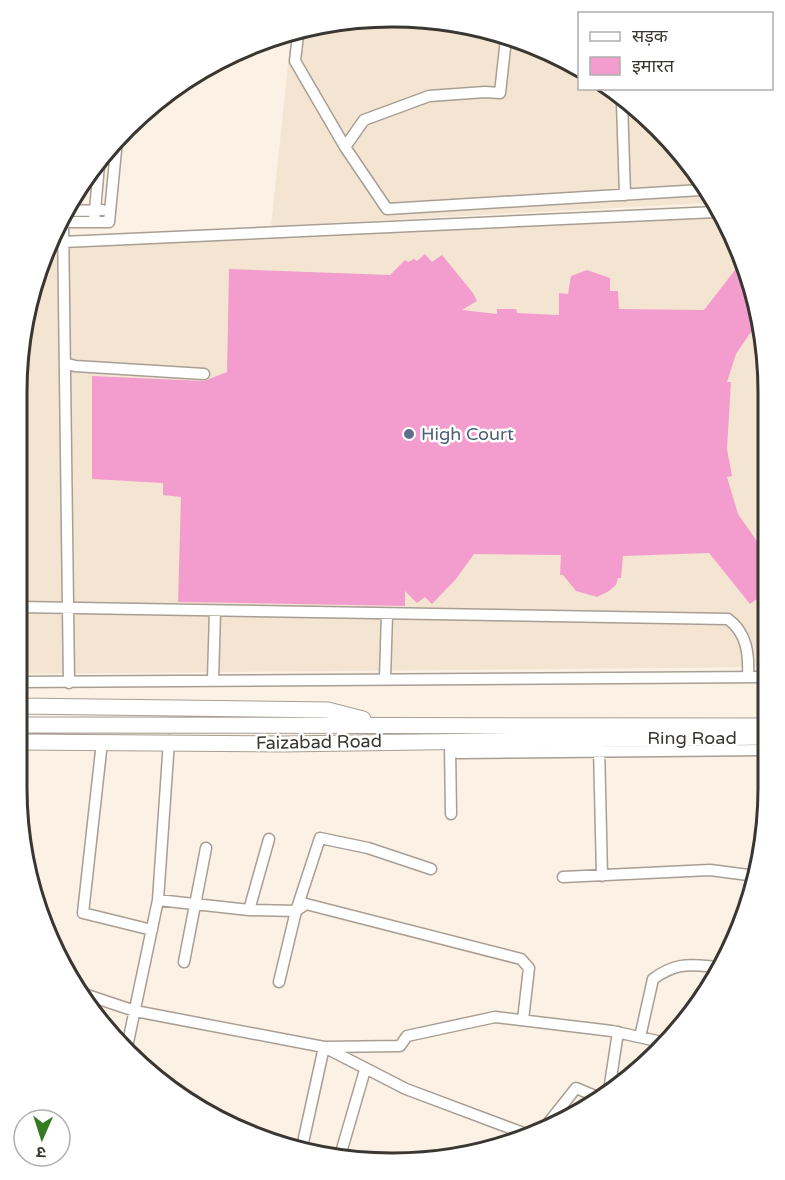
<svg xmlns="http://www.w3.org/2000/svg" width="785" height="1180" viewBox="0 0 785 1180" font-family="'Varela Round','Noto Sans Devanagari',sans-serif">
  <rect width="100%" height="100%" fill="#fcf1e5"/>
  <path fill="#f4e5d2" d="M392,17L536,45L579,74L580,88L601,89L658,126L709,203L271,226L291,37Z
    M712,207L740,248L768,393L764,667L18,674L24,319L51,239L120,238Z"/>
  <path fill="#f39dcf" d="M425,254L432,262L442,255L473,293L477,301L462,310L497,314V309H516L517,313L559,315V293L568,294L571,276L587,270L610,278V291H618L619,309L704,310L742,261L755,326L736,354L727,382H731L727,449L732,476L727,477L738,514L766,554L765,609L757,599L750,604L709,553L623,556L621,578H618L616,585L609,591L597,597L576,591L563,575H560L561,555L474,554L456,579L432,604L425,597L417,603L405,591V606L178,602L181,497L163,495V483L92,479V376L204,381L227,372L229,269L390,275L405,260L408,262L414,259L417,261Z"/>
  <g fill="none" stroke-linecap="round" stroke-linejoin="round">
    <defs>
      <path id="minor" d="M298,35L295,61L345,147L387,209L701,190
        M622,102L625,195
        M345,147L364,120L429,96L485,92L500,93L506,39
        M66,211L102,210
        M58,222H109L117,140
        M63,222L69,683
        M94,222L99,165
        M63,242L716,212
        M65,363L75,366L204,374
        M19,607L728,619C747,633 749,654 748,676
        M385,678L387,614
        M213,679L215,612
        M18,682L764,677
        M443,741L458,753L763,750
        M102,742L83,913L152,930
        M450,746L451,814
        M599,747L602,876
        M563,877L710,870L756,876
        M158,900L249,910L296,911L320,838L368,848L431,869
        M249,910L269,839
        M184,962L206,848
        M279,982L296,911L306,904L521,959L529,968L523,1020
        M78,992L135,1011L324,1047L400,1046L407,1036L495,1017L612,1031L666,1043
        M640,1037L653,979C678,961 690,965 721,967
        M127,1047L158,900L169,741
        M168,1088L170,1089
        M609,1091L618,1032
        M545,1127L576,1088L600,1098
        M302,1147L324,1047L406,1089L526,1134
        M340,1156L365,1070"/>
      <path id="highway" d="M18,706L328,710L363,719
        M17,725L763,726
        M17,742L283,744L763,737"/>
    </defs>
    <use href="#minor" stroke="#a89e93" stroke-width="13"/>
    <use href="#highway" stroke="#a89e93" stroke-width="17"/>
    <use href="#minor" stroke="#fff" stroke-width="10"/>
    <use href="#highway" stroke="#fff" stroke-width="15"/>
  </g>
  <circle fill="#5c6f8a" stroke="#fff" stroke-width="2" cx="409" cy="434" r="6"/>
  <g text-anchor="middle" stroke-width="5" stroke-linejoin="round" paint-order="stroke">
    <g font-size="18" fill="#4e5e75" stroke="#fff" text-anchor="start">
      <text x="421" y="440">High Court</text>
    </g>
    <g font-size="18" fill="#3a3631" stroke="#fff">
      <text x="692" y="744">Ring Road</text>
      <text transform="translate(319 742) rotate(-1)" y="6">Faizabad Road</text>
    </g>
  </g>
  <path d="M0 0H785V1180H0ZM392 27H393A365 365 0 0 1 758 392V788A365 365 0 0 1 393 1153H392A365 365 0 0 1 27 788V392A365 365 0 0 1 392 27Z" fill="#fff" fill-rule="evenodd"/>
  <path fill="none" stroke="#3a3631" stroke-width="3" d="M392 27H393A365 365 0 0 1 758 392V788A365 365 0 0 1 393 1153H392A365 365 0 0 1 27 788V392A365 365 0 0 1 392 27Z"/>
  <rect x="578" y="12" width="195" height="78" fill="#ffffff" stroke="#b0afad" stroke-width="1.5"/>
  <rect x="590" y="32" width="30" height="9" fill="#ffffff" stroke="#b0afad" stroke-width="1.5"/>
  <text x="632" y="42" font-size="18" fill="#3a3631">सड़क</text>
  <rect x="590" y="57" width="30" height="18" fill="#f39dcf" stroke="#b0afad" stroke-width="1.5"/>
  <text x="632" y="72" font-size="18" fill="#3a3631">इमारत</text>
  <g transform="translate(42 1138) rotate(183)"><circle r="28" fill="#ffffff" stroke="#b0afad" stroke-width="1.5"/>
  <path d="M0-4.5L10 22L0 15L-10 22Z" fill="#347c22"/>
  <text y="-9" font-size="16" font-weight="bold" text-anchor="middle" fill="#3a3631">उ</text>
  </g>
</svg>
